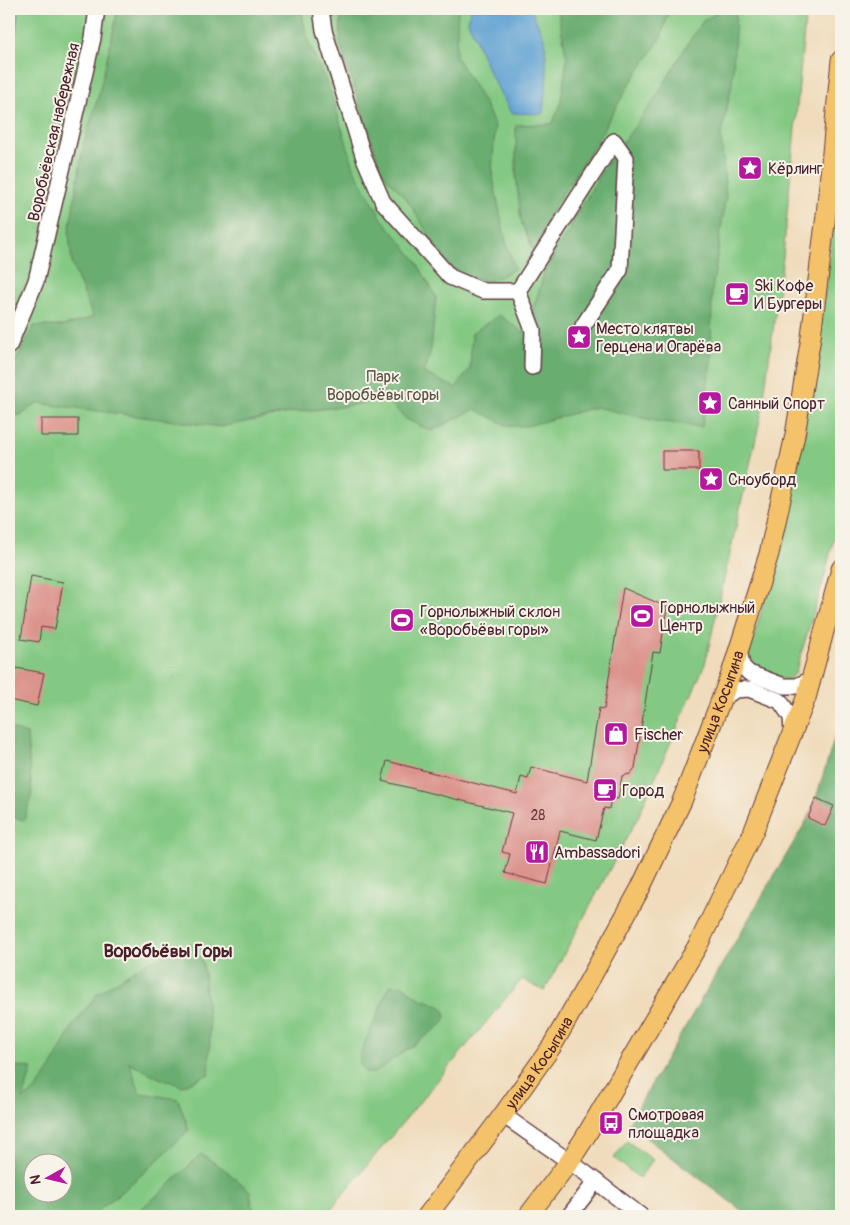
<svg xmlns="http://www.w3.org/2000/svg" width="850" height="1225" viewBox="0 0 850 1225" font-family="Pangolin,sans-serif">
  <rect width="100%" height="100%" fill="#f7f3e8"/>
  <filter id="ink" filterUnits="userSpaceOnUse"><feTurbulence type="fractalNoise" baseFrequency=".02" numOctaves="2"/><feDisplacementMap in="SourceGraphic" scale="10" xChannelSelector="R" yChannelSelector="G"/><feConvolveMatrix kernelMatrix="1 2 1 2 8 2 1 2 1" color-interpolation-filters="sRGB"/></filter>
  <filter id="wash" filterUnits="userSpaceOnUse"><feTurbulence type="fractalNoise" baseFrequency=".0096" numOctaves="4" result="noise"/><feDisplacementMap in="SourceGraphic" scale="20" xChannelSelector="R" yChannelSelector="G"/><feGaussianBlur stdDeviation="1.12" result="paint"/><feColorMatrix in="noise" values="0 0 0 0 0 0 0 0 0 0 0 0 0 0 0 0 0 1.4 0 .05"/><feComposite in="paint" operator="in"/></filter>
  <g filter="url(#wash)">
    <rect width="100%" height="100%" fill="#f0dcbc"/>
    <path fill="#84c983" stroke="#677457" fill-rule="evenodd" d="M19,9H806L783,257L762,411L705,664L638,817L544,991L522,979L325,1216H9V75ZM32,1162H62V1192H32Z
      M841,159V510L824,578L795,674L787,680L745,667L774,566L827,280Z
      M627,1141L653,1160L639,1178L614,1158Z"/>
    <path fill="#6bad71" stroke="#5a664e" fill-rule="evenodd" d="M118,9H301L308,41L331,93L355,171L382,219L415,259L436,297L431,350L424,373L456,388L470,368L472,333L499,315L524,333L536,300L545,270L604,168L655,99L688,43L703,21L723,9H732L736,16L732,84L721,136L726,195L712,291L711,361L702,427L656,421L596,407L527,426H508L475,409L431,431L406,419L386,399L341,407L294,412L221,427L37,403L21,415H9V374L34,326H64L93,317L72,264L69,233L84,142L98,98Z
      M341,9H458L456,57L485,104L495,127L492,173L505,238L515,269L490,281L461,278L442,256L408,201L382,172L340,44Z
      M556,9H670L660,40L629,85L591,151L553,208L534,253L521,221L516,176V125L552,124L560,106L567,59L558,11Z
      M841,717V1216H749L628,1124L808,818L816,798Z
      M9,728L27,734L32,794L24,820L9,816Z
      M191,944L203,963L210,1036L209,1074L182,1086L157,1077L129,1062L140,1093L178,1099L189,1130L147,1170L92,1216H9V1071L14,1066L32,1068L23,1099L35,1091L52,1066L72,1027L98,993L144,964ZM62,1162V1192H32V1162Z
      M390,985L405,986C416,1001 428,999 443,1008L446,1016L443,1023L437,1028L374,1073H366C360,1067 359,1063 360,1054Z
      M201,1154L224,1169L250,1191L254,1216H136L137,1212L165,1189Z"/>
    <path fill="#5fa1d3" stroke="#54607f" d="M9,9H19L9,75Z
      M471,9H531L545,40L547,78L543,114L511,113L489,72L468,21Z"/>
    <g id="blocks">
      <path fill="#db938c" d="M41,419H78V436H41Z
        M662,451H699V470H662Z
        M31,576L63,582L55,629L41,627L39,642L21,639Z
        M623,588L667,607L660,653L653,652L635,768L630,774L622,776L618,799L611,798L609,809L604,808L596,840L560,831L547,884L505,873L510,854L502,852L512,813L382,781L387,761L517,794L521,777L528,779L531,767L587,781L599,708L604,709Z
        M16,668L44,673L37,706L9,700Z
        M816,798L834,806L825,826L808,818Z"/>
    </g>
  </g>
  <g filter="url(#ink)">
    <use href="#blocks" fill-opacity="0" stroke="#633b41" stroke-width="1"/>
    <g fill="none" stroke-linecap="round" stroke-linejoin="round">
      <defs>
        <path id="minor" d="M321,9L324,30L364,158L383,202L450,277L483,291H518L614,141L626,158L620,270L583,326
          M518,291L533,330L532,367
          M9,346L36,281L93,38L97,9
          M739,649L742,666L749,673L784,686H797L811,679
          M721,700L735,690L749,689L780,701L791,717L792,732
          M503,1115L584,1172L641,1216
          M569,1216L596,1181"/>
        <g id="major">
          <path id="s1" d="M427,1216L503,1115L552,1046L589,981L640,889L682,801L731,674L769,554L795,435L811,337L826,215L841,60"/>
          <path d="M528,1216L569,1162L584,1139L698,945L754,830L806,698L841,569"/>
        </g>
      </defs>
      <use href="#minor" stroke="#633b41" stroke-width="18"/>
      <use href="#major" stroke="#633b41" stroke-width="21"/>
      <use href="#minor" stroke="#fff" stroke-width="15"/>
      <use href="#major" stroke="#f3c26a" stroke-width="19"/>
    </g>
  </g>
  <defs>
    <symbol id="sight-square" viewBox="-11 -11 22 22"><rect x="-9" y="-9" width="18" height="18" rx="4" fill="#b5179e" stroke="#f7f3e8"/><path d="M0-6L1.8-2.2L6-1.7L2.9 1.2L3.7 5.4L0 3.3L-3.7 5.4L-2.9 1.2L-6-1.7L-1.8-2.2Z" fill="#fff"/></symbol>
    <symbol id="cafe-square" viewBox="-11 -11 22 22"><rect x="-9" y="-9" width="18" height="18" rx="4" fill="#b5179e" stroke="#f7f3e8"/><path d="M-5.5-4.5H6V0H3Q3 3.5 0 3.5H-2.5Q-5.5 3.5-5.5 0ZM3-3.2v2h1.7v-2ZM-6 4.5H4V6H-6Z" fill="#fff"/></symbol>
    <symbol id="stadium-square" viewBox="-11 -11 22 22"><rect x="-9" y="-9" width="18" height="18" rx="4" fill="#b5179e" stroke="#f7f3e8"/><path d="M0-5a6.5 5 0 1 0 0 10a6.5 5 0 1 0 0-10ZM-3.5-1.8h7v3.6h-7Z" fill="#fff"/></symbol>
    <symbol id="shop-square" viewBox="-11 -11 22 22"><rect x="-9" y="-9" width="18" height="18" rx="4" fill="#b5179e" stroke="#f7f3e8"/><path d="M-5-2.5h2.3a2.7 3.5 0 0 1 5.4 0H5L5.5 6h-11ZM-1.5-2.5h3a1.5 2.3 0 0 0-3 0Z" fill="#fff"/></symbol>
    <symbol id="restaurant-square" viewBox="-11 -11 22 22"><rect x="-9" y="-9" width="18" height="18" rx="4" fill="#b5179e" stroke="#f7f3e8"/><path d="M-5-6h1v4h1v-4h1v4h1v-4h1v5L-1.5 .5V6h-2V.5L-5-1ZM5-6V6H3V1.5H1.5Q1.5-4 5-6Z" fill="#fff"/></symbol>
    <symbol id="bus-square" viewBox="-11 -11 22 22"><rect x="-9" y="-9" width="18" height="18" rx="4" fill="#b5179e" stroke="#f7f3e8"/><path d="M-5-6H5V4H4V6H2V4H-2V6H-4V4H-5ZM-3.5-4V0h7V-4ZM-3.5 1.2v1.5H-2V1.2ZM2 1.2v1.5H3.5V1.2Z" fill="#fff"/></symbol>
  </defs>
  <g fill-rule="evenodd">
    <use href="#sight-square" x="736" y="154" width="28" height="28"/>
    <use href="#cafe-square" x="723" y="280" width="28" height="28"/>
    <use href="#sight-square" x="565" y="323" width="28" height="28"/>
    <use href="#sight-square" x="696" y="389" width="28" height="28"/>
    <use href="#sight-square" x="697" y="465" width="28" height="28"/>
    <use href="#stadium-square" x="628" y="602" width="28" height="28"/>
    <use href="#stadium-square" x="388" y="606" width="28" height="28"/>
    <use href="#shop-square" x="602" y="720" width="28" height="28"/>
    <use href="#cafe-square" x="591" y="776" width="28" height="28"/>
    <use href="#restaurant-square" x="523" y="838" width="28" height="28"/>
    <use href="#bus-square" x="597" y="1109" width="28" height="28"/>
  </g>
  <g text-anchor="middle" stroke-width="4" stroke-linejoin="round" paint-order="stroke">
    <g font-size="14" fill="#6e3c43">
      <text x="538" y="820">28</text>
    </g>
    <g font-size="16" fill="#4a1f2b" stroke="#f7f3e8">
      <text transform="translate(53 132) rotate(-77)" y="6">Воробьёвская набережная</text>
      <text dy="6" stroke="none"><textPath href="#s1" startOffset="595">улица Косыгина</textPath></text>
      <text dy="6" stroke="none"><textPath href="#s1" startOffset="190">улица Косыгина</textPath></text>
    </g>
    <g font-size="16" fill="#4a1f2b" stroke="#f7f3e8" text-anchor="start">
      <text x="768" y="174">Кёрлинг</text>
      <text x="754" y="291">Ski Кофе<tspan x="754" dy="18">И Бургеры</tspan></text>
      <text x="596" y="334">Место клятвы<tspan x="596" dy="18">Герцена и Огарёва</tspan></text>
      <text x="728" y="409">Санный Спорт</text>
      <text x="728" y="485">Сноуборд</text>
      <text x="660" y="613">Горнолыжный<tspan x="660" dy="18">Центр</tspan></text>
      <text x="420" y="617">Горнолыжный склон<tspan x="420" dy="18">«Воробьёвы горы»</tspan></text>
      <text x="634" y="740">Fischer</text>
      <text x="622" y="796">Город</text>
      <text x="554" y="858">Ambassadori</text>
      <text x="628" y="1120">Смотровая<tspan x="628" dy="18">площадка</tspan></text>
    </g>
    <g font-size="16" fill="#5b5245" stroke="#f7f3e8">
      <text x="383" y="382">Парк<tspan x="383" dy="18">Воробьёвы горы</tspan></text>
    </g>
    <g font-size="18" font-weight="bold" fill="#4a1f2b" stroke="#f7f3e8">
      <text x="168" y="957">Воробьёвы Горы</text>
    </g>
  </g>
  <rect width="850" height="1225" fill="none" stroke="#f7f3e8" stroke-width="30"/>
  <g transform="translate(48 1178) rotate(262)"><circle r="24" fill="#f7f3e8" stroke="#b29e9c"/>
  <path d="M0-4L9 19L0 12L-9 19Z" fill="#b5179e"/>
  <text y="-8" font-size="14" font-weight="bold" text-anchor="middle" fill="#4a1f2b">N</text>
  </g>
</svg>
